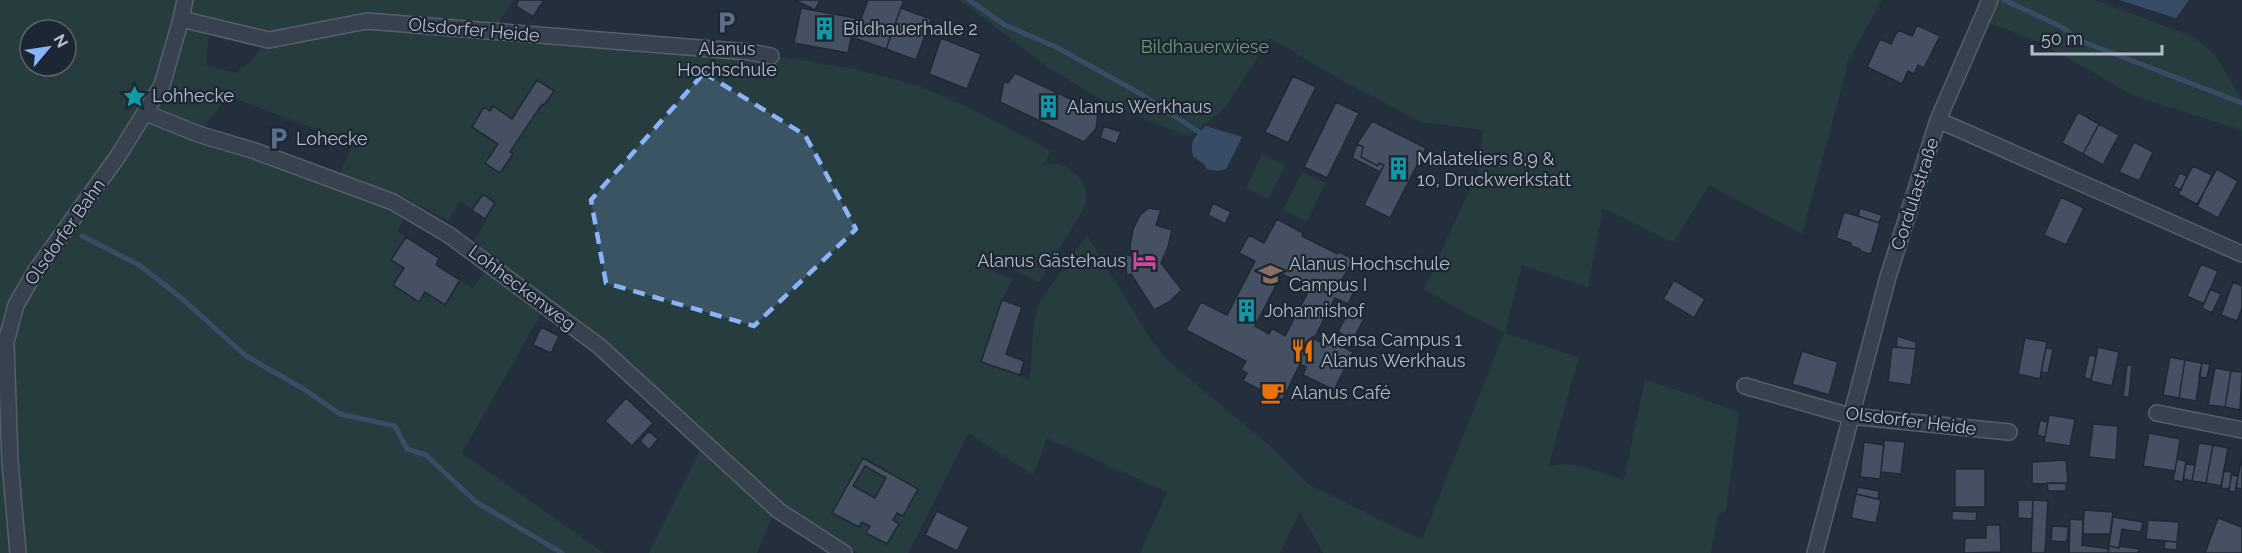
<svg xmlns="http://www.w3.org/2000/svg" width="2242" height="553" viewBox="0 0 2242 553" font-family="Raleway,sans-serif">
  <rect width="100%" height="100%" fill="#242f3e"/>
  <path fill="#263c3f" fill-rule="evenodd" d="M0,0H513L490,38L749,52L855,69L916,85L968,107L1051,151L1042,167C1056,157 1081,172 1085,188C1087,195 1086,202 1084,208L1039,282L988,258L984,266L1012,280L1002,300L981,362L1029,379C1034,353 1030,325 1040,301L1087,235L1151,340L1167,360L1270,446L1309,485L1422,540L1504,333L1424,290L1479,168L1483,130L1421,122L1337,78L1270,38L1225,108L1189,137L1107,103L1050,69L960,0H1882L1845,66L1847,68L1802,234L1709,185L1673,243L1603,208L1588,287L1522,265L1505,333L1579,357L1548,467C1573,458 1599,473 1624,480L1645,379L1739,412L1726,511L1718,514L1711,553H1323L1300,512L1280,553H1140L1167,492L1047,438L1033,475L969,433L908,553H858L787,509L773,514L757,553H649L699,453L708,437L628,360L473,248L475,240L487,220L460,201L448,221L398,193L393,202L405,216L397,231L406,237L391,260L404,268L393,285L419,301L425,292L445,304L460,280L473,289L485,271L541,313L462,453L604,553H0ZM210,26L268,40L252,60L236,73L206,66ZM30,30H66V66H30ZM228,96L353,143L337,181L198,134Z
    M1995,0H2095L2194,37L2215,55L2242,100V130L2134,96L2041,43L1986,22Z
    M1262,154L1285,165L1268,199L1246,188Z
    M1302,172L1325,183L1307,222L1283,210Z"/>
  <path fill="#394c67" d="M2119,0H2189L2176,18Z
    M1206,126L1242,137L1226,169L1218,171L1206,169L1205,165L1193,156C1189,141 1196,135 1206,126Z"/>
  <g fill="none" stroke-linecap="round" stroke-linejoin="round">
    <path stroke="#394c67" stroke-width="5" d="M969,0L1005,25L1056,47L1141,94L1199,132
      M2004,0L2060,26L2081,41L2242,103
      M82,236L139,265L179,296L246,356L302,388L340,414L395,426L407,449L426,455L476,502L562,553"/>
  </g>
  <path fill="#455162" stroke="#1f2835" stroke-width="1.5" fill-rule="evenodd" d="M519,0H544L533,17L516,6Z
    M795,0H820L815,10Z
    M868,0H904L886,49L854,38Z
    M801,8L855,18L848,53L794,43Z
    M901,8L931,19L916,60L886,49Z
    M1917,25L1940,36L1924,68L1918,65L1914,74L1908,71L1902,84L1867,67L1880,39L1891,44L1898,30L1912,36Z
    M941,38L981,54L967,89L929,74Z
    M1015,73L1098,112L1096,129L1084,142L1000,102L1004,81L1008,83Z
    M1293,76L1316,87L1288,143L1265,132Z
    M537,80L554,91L544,105L542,104L510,152L513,154L500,173L485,163L498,144L472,127L484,107L490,111L493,106L512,119Z
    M1336,102L1359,113L1327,178L1304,167Z
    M2078,112L2099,124L2083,154L2062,143Z
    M1372,121L1426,148L1390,218L1364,205L1384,165L1379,163L1378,166L1361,157L1363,147L1357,144Z
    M2099,124L2119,135L2103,165L2083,154Z
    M1104,126L1121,132L1116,144L1100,138Z
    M2134,142L2153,152L2139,181L2119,172Z
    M1357,144L1363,147L1361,157L1378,166L1379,163L1384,165L1380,172L1352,158Z
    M2193,166L2212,175L2198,205L2178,194Z
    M2217,169L2238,181L2218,218L2196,206Z
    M2180,173L2187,176L2181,190L2173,186Z
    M483,194L495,203L485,219L472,210Z
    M2061,197L2084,208L2066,245L2044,235Z
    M1213,203L1231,212L1225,224L1208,215Z
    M1149,208L1161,210L1156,225L1172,230L1168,247L1161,263L1182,290L1169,302L1154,310L1131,274L1127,276L1124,254L1131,256L1130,245L1133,229L1140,215Z
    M1860,208L1882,215L1879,223L1858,216Z
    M1844,212L1880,223L1871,254L1860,251V249L1851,246V243L1836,238Z
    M1277,219L1303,233L1302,236L1338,254L1339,252L1354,259L1342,280L1356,288L1348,304L1335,298L1314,339L1320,342L1323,336L1353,352L1334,390L1303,375L1306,367L1300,364L1282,401L1243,381L1247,373L1241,370L1246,361L1186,330L1201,302L1227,315L1255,261L1239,253L1249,235L1264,243ZM1282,274L1310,288L1285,336L1272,328L1269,334L1255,326Z
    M406,237L439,258L436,265L460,280L445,305L425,292L419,302L393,285L404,268L391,260Z
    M2201,264L2218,271L2204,304L2187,296Z
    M1674,280L1705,299L1694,318L1663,299Z
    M2233,282L2242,286V308L2237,321L2221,315Z
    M2210,289L2221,294L2212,313L2202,308Z
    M1002,300L1022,307L1006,354L1024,361L1020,375L981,362Z
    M1350,309L1365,317L1353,340L1338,332Z
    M541,327L559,336L551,353L533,345Z
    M1897,336L1916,342V349L1896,347Z
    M2025,338L2047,342L2040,379L2018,374Z
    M1892,347L1916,349L1911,385L1888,382Z
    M2098,347L2119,352L2112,386L2091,381Z
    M2046,348L2053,349L2048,373L2041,372Z
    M1802,351L1838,362L1829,395L1792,384Z
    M2089,355L2096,356L2091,379L2084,378Z
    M2170,357L2185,360L2179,398L2163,395Z
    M2185,360L2202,363L2196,401L2179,398Z
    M2202,363L2210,364L2207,378L2199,377Z
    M2127,365H2132L2129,397H2123Z
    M2215,368L2231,371L2225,407L2208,405Z
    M2231,371L2242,372L2240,410L2225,407Z
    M626,398L653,423L632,446L605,421Z
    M2049,415L2075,419L2070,446L2044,442Z
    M2040,420L2048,422L2045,437L2037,435Z
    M2093,424L2118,426L2116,460L2089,457Z
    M649,431L658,439L649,450L640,441Z
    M2149,433L2180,439L2175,471L2143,466Z
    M1884,440L1905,442L1901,474L1881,472Z
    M1864,442L1884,445L1880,479L1860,477Z
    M2199,443L2213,445L2206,483L2192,481Z
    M2213,445L2228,448L2221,486L2206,483Z
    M2242,456V489L2236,488Z
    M863,458L918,489L903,516L897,513L893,520L899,524L887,544L866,533L870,526L862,522L859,527L832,513ZM865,466L886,478L875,498L853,486Z
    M2177,459L2186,461L2183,482L2173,480Z
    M2066,460L2068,483L2032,484V462Z
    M2186,464L2195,465L2192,481L2183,479Z
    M1955,469H1985V507H1955Z
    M2224,471L2232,472L2229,489L2221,488Z
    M2231,475L2238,476L2235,492L2229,491Z
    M2047,483H2066V491H2048Z
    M1858,487L1879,491L1878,499L1856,494Z
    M1856,494L1881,500L1876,523L1851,518Z
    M2018,500H2033L2032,519L2018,518Z
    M2033,500L2048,501L2045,553H2031Z
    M2084,510L2113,512L2110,534H2083Z
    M937,511L969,527L957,551L925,535Z
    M1952,511L1977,512L1976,521L1952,520Z
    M2113,517L2143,522L2141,532L2122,529L2119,548L2109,546Z
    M2218,518L2242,527V553H2205Z
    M2070,519L2083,520L2082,545L2109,549L2108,553H2069Z
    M2148,520L2179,522L2177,542L2146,539Z
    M1986,525H2000L2001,552L1964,553L1965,538H1986Z
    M2052,526L2068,527L2067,542L2051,541Z
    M2165,541L2177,542V550L2164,549Z
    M2109,546L2119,548V546L2139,549L2138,553H2108Z"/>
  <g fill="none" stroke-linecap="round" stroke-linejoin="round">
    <defs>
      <path id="street" d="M181,19L269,40L367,21L749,52L771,56
        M146,113L198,134L255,151L393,202L449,235L599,346L779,511L844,553
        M1938,120L2242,254
        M1745,386L1850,416L2009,432
        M2157,413L2242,430
        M18,553L10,462L6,342L16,305L35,272L118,156L162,85L181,19L185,0
        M1815,553L1888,277L1938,120L1990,0"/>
    </defs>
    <use href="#street" stroke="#565f6c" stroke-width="18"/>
    <use href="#street" stroke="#38414e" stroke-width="15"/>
  </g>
  <path fill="#8ab4f8" fill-opacity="0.2" stroke="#8ab4f8" stroke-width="4.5" stroke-dasharray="12 8" stroke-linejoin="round" d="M704,73L805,135L856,229L754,326L606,283L591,200Z"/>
  <defs>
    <symbol id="parking-bare" viewBox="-9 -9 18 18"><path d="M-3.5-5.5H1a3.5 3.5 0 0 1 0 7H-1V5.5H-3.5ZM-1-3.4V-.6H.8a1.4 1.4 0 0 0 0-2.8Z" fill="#5c6f8a" stroke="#1d2633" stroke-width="2.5" paint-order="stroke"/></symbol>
    <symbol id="building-bare" viewBox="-9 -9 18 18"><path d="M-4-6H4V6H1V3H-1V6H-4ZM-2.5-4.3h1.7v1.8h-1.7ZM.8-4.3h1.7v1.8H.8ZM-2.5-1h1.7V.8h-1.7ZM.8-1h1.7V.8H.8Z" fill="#0f9aa8" stroke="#1d2633" stroke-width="2.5" paint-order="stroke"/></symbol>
    <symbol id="sight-bare" viewBox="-9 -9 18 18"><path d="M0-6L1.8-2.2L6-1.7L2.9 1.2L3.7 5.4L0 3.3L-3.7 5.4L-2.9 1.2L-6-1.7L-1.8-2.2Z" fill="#0f9aa8" stroke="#1d2633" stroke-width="2.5" paint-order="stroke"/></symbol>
    <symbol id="hotel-bare" viewBox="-9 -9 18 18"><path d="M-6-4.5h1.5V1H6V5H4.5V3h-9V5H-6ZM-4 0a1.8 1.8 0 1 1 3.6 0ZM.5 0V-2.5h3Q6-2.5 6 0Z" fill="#d1479c" stroke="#1d2633" stroke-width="2.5" paint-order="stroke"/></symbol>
    <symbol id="university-bare" viewBox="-9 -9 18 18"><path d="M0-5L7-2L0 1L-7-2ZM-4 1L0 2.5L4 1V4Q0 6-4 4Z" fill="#8d6e63" stroke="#1d2633" stroke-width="2.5" paint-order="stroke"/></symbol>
    <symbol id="restaurant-bare" viewBox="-9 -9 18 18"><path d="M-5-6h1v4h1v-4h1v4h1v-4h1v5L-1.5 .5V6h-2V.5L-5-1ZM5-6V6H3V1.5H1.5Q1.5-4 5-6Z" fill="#e8710a" stroke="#1d2633" stroke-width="2.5" paint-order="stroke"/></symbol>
    <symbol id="cafe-bare" viewBox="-9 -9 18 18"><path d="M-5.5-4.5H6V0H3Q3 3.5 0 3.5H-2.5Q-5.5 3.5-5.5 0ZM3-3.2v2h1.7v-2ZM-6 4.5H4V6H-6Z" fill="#e8710a" stroke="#1d2633" stroke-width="2.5" paint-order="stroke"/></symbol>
  </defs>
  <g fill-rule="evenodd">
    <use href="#parking-bare" x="710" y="6" width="33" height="33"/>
    <use href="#building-bare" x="808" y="12" width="33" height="33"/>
    <use href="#sight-bare" x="118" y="80" width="33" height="33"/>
    <use href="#building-bare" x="1032" y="90" width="33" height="33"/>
    <use href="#parking-bare" x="262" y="122" width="33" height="33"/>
    <use href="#building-bare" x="1382" y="152" width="33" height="33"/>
    <use href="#hotel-bare" x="1128" y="244" width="33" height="33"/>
    <use href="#university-bare" x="1254" y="258" width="33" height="33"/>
    <use href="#building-bare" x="1230" y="294" width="33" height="33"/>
    <use href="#restaurant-bare" x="1286" y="334" width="33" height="33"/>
    <use href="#cafe-bare" x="1256" y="376" width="33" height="33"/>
  </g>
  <g text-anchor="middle" stroke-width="4.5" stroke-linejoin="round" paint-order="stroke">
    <g font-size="18" fill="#b4bcc9" stroke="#1d2633" text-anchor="start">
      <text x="843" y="35">Bildhauerhalle 2</text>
      <text x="727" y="55" text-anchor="middle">Alanus<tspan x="727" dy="21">Hochschule</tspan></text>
      <text x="152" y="102">Lohhecke</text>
      <text x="1067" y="113">Alanus Werkhaus</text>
      <text x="296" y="145">Lohecke</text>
      <text x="1417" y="165">Malateliers 8,9 &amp;<tspan x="1417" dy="21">10, Druckwerkstatt</tspan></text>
      <text x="1126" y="267" text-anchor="end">Alanus Gästehaus</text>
      <text x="1289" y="270">Alanus Hochschule<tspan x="1289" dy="21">Campus I</tspan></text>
      <text x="1264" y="317">Johannishof</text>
      <text x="1321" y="346">Mensa Campus 1<tspan x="1321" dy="21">Alanus Werkhaus</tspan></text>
      <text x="1291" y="399">Alanus Café</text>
    </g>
    <g font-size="18" fill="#b4bcc9" stroke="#1d2633">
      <text transform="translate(474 30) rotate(5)" y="6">Olsdorfer Heide</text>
      <text transform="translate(1915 194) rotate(-72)" y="6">Cordulastraße</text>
      <text transform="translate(65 232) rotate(-55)" y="6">Olsdorfer Bahn</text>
      <text transform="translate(522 288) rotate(37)" y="6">Lohheckenweg</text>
      <text transform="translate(1911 421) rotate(7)" y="6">Olsdorfer Heide</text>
    </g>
    <g font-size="18" fill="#6b9a76" stroke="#1d2633">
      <text x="1205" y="53">Bildhauerwiese</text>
    </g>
  </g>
  <g transform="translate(48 48) rotate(61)"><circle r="28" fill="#1d2633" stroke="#59626f" stroke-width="1.5"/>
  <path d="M0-4.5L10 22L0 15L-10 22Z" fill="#8ab4f8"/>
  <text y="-9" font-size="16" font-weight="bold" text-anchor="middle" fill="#b4bcc9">N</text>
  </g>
  <path d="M2032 45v9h130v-9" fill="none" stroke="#b4bcc9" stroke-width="3"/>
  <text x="2041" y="45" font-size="18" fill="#b4bcc9" stroke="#1d2633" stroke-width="4.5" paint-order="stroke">50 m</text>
</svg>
